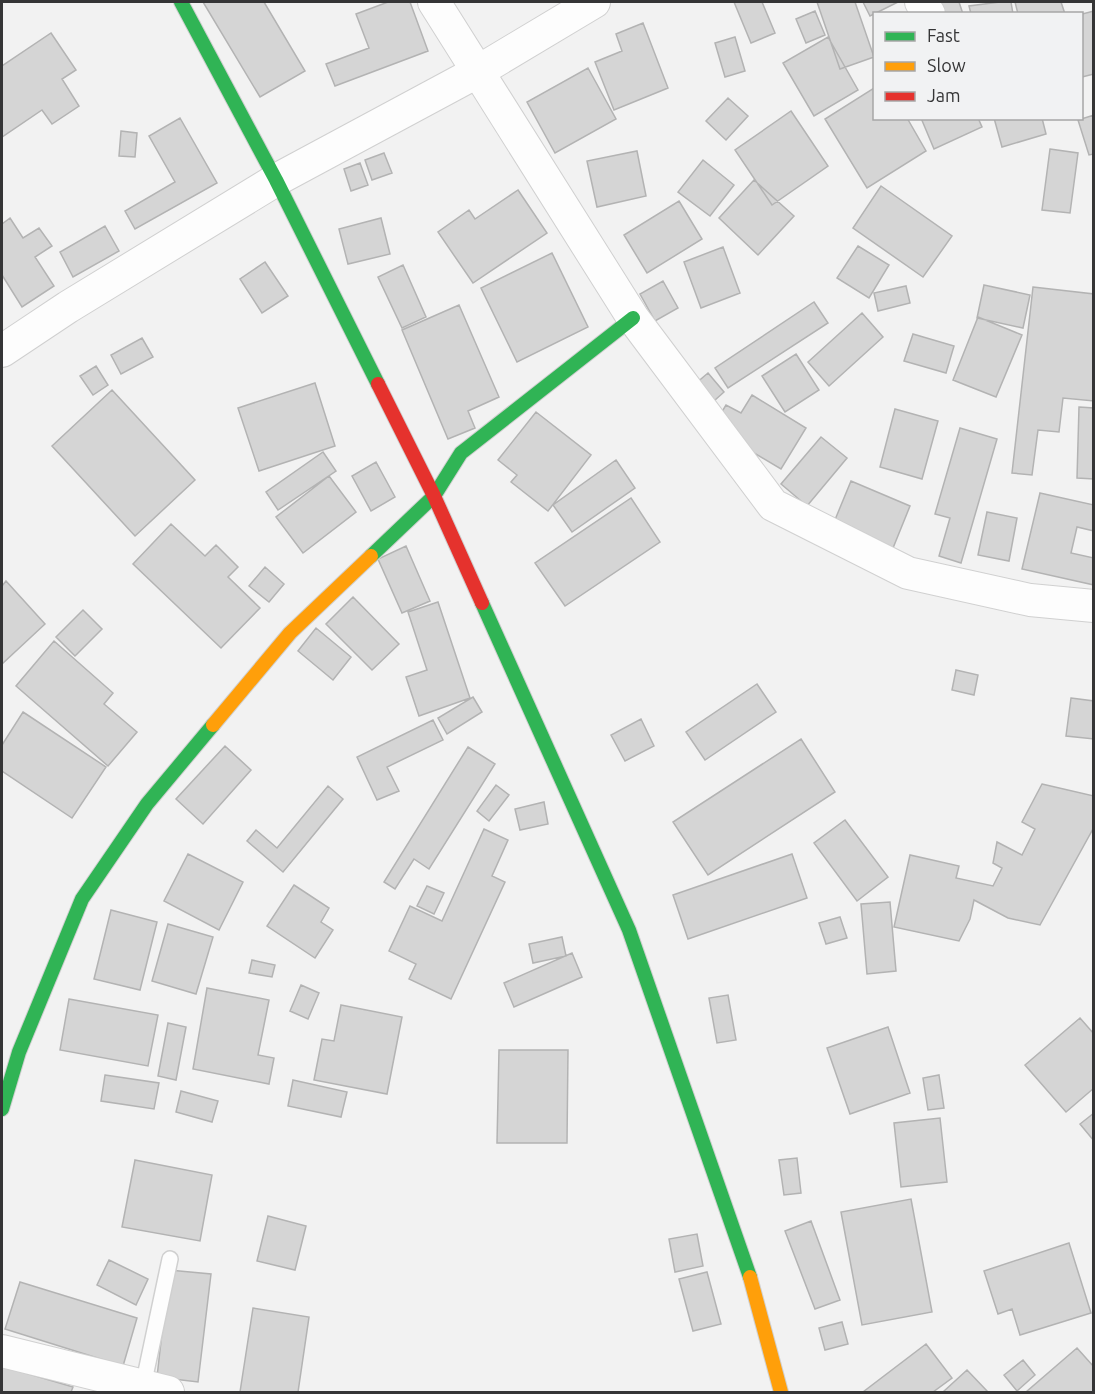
<svg xmlns="http://www.w3.org/2000/svg" width="1095" height="1394" viewBox="0 0 1095 1394" font-family="Ubuntu,sans-serif">
  <rect width="100%" height="100%" fill="#f2f2f2"/>
  <path fill="#d5d5d5" stroke="#b3b3b3" stroke-width="1.5" d="M203,2H264L305,71L260,97Z
    M388,2H410L428,51L335,86L326,64L369,48L356,14Z
    M734,2H762L775,33L751,43Z
    M817,2H855L874,57L840,69Z
    M863,2H898L870,16Z
    M937,2H959L963,14H940Z
    M1000,2H1011L1013,14H971L969,6Z
    M1015,2H1061L1065,14H1018Z
    M815,11L825,35L806,43L796,19Z
    M1094,11V74L1082,77V14Z
    M643,23L668,88L614,110L595,62L622,51L616,34Z
    M51,33L76,70L62,79L79,106L52,124L42,110L2,137V66Z
    M735,37L745,71L725,77L715,43Z
    M828,37L858,90L814,116L783,63Z
    M588,68L616,119L555,153L527,102Z
    M874,88V118H907L926,151L867,188L825,119Z
    M728,98L748,116L726,140L706,121Z
    M791,111L828,166L772,205L735,150Z
    M1094,115V154L1089,155L1078,120Z
    M180,118L217,183L135,229L125,211L175,182L149,136Z
    M921,118H978L982,127L934,149Z
    M994,118H1042L1046,134L1002,147Z
    M121,131L137,133L135,157L119,156Z
    M1050,149L1078,153L1070,213L1042,210Z
    M637,151L646,196L597,207L587,161Z
    M384,153L392,173L372,180L365,160Z
    M703,160L734,185L710,216L678,192Z
    M360,163L368,185L351,191L344,169Z
    M754,180L794,216L758,255L719,218Z
    M881,186L952,236L923,277L853,228Z
    M518,190L547,233L473,283L438,232L469,210L475,219Z
    M679,201L702,239L647,273L624,235Z
    M10,218L23,238L39,228L52,246L35,257L54,286L22,307L2,275V224Z
    M381,218L390,254L348,264L339,229Z
    M105,226L119,251L73,277L60,252Z
    M858,246L889,265L869,298L837,278Z
    M723,247L740,293L701,308L684,262Z
    M552,253L588,327L517,362L481,288Z
    M265,262L288,296L262,313L240,279Z
    M403,265L426,317L402,328L378,277Z
    M663,281L678,308L655,321L640,294Z
    M984,285L1030,295L1023,328L977,318Z
    M906,286L910,303L878,311L874,293Z
    M1033,287L1094,294V401L1063,398L1059,432L1038,430L1032,475L1012,473Z
    M814,302L828,323L728,388L715,368Z
    M459,305L499,397L468,411L475,428L448,439L402,330Z
    M862,313L883,337L829,386L808,362Z
    M978,317L1022,335L996,397L953,380Z
    M913,334L954,346L946,373L904,361Z
    M142,338L153,357L121,374L111,355Z
    M796,354L819,390L785,412L762,376Z
    M96,366L108,385L93,395L80,376Z
    M708,373L724,392L705,409L688,390Z
    M315,383L335,446L259,471L238,408Z
    M112,390L195,480L135,536L52,446Z
    M752,395L806,428L781,469L712,428L726,405L741,413Z
    M1079,407L1094,408V479L1077,478Z
    M895,409L938,421L922,479L880,467Z
    M536,412L591,455L548,511L511,482L517,475L498,460Z
    M960,428L997,439L961,563L939,556L950,518L935,514Z
    M821,437L847,458L807,506L781,484Z
    M323,452L336,471L278,510L266,492Z
    M616,460L635,488L572,532L553,505Z
    M376,462L395,497L371,511L352,476Z
    M329,476L356,512L303,553L276,517Z
    M851,481L910,506L891,553L832,527Z
    M1040,493L1094,505V531L1077,527L1071,553L1094,558V585L1022,569Z
    M631,498L660,542L565,606L535,563Z
    M987,512L1017,518L1009,561L978,555Z
    M171,524L205,556L216,545L238,567L228,577L260,608L221,648L133,564Z
    M406,546L430,601L402,613L378,559Z
    M265,567L284,584L269,602L249,586Z
    M6,581L45,624L2,664V586Z
    M353,597L399,644L372,670L326,624Z
    M438,602L470,698L419,716L406,677L427,670L408,612Z
    M83,610L102,629L75,656L56,637Z
    M316,628L351,657L333,680L298,651Z
    M54,641L113,693L104,704L137,732L108,766L16,686Z
    M956,670L978,675L974,695L952,690Z
    M757,684L776,712L705,760L686,732Z
    M473,697L482,712L447,734L438,718Z
    M1071,698L1094,701V739L1066,736Z
    M23,712L106,767L72,818L2,771V745Z
    M641,719L654,746L625,761L611,735Z
    M433,720L443,740L387,767L399,791L377,800L357,757Z
    M801,739L835,792L708,875L673,822Z
    M225,746L251,770L203,824L176,799Z
    M468,747L495,764L429,869L414,859L395,889L384,882Z
    M1042,784L1094,796V827L1040,925L1008,918L974,900L970,919L959,941L894,927L910,855L959,866L956,878L993,886L1002,868L993,863L997,842L1022,855L1035,829L1022,822Z
    M496,785L509,795L489,821L477,811Z
    M328,786L343,799L283,872L247,841L256,830L277,848Z
    M544,802L548,824L520,830L515,809Z
    M845,820L888,877L857,901L814,843Z
    M484,829L508,840L492,876L505,882L451,999L409,979L416,964L389,951L410,906L442,921Z
    M188,854L243,882L219,930L164,901Z
    M792,854L807,898L688,939L673,895Z
    M294,885L329,908L321,922L333,930L315,958L267,926Z
    M427,886L444,893L434,914L417,906Z
    M890,902L896,971L867,974L861,904Z
    M111,910L157,922L140,990L94,979Z
    M840,917L847,938L826,944L819,923Z
    M168,924L213,937L196,994L152,981Z
    M562,937L566,956L533,963L529,944Z
    M572,953L582,977L514,1007L504,983Z
    M252,960L275,965L272,977L249,973Z
    M301,985L319,993L308,1019L290,1011Z
    M207,988L269,1000L258,1055L274,1058L269,1084L193,1069Z
    M728,995L736,1040L717,1043L709,998Z
    M69,999L158,1015L148,1066L60,1050Z
    M341,1005L402,1017L387,1094L314,1080L322,1039L334,1041Z
    M1080,1018L1094,1034V1088L1066,1112L1025,1065Z
    M168,1023L186,1027L176,1080L158,1076Z
    M888,1027L910,1093L850,1114L827,1048Z
    M499,1050H568L567,1143H497Z
    M105,1075L159,1083L154,1109L101,1101Z
    M939,1075L944,1108L928,1110L923,1078Z
    M293,1080L347,1092L341,1117L288,1106Z
    M181,1091L218,1101L212,1122L176,1112Z
    M1094,1113V1141L1080,1124Z
    M940,1118L947,1182L901,1187L894,1123Z
    M797,1158L801,1193L784,1195L779,1160Z
    M135,1160L212,1175L200,1241L122,1227Z
    M911,1199L932,1312L862,1325L841,1212Z
    M268,1216L306,1226L295,1270L257,1261Z
    M811,1221L840,1300L815,1309L785,1231Z
    M697,1234L703,1266L675,1272L669,1239Z
    M1069,1243L1091,1313L1020,1335L1012,1309L998,1314L984,1271Z
    M109,1260L148,1279L136,1305L97,1285Z
    M169,1270L211,1274L198,1382L157,1377Z
    M707,1272L721,1324L693,1331L679,1279Z
    M20,1282L137,1318L123,1366L5,1329Z
    M253,1308L309,1317L298,1392H240Z
    M842,1322L848,1344L825,1350L819,1328Z
    M926,1344L952,1378L933,1392H863Z
    M1077,1348L1094,1367V1392H1026Z
    M1023,1360L1035,1375L1017,1391L1004,1375Z
    M2,1366L73,1387L71,1392H2Z
    M967,1370L988,1392H943Z"/>
  <g fill="none" stroke-linecap="round" stroke-linejoin="round">
    <defs>
      <path id="lane" d="M143,1386L170,1259"/>
      <path id="street" d="M434,2L633,318L773,505L908,573L1030,600L1094,606
        M921,2L929,14
        M2,351L68,307L276,180L477,72L594,2
        M2,1351L168,1392"/>
      <path id="fast" d="M181,2L276,180L378,384
        M371,556L434,496L461,453L633,318
        M482,603L629,930L750,1277
        M2,1109L19,1052L82,899L147,804L213,725"/>
      <path id="slow" d="M213,725L290,633L371,556
        M750,1277L781,1392"/>
      <path id="jam" d="M378,384L434,496L482,603"/>
    </defs>
    <use href="#lane" stroke="#d0d0d0" stroke-width="18"/>
    <use href="#street" stroke="#d0d0d0" stroke-width="34"/>
    <use href="#fast" stroke="#d0d0d0" stroke-width="16"/>
    <use href="#slow" stroke="#d0d0d0" stroke-width="16"/>
    <use href="#jam" stroke="#d0d0d0" stroke-width="16"/>
    <use href="#lane" stroke="#fdfdfd" stroke-width="15"/>
    <use href="#street" stroke="#fdfdfd" stroke-width="32"/>
    <use href="#fast" stroke="#30b455" stroke-width="14"/>
    <use href="#slow" stroke="#ff9f0a" stroke-width="14"/>
    <use href="#jam" stroke="#e5322d" stroke-width="14"/>
  </g>
  <rect width="1095" height="1394" fill="none" stroke="#353536" stroke-width="6"/>
  <rect x="873" y="12" width="210" height="108" fill="#f1f2f3" stroke="#a6a6a7" stroke-width="1.5"/>
  <rect x="885" y="32" width="30" height="9" fill="#30b455" stroke="#a6a6a7" stroke-width="1.5"/>
  <text x="927" y="42" font-size="18" fill="#353536">Fast</text>
  <rect x="885" y="62" width="30" height="9" fill="#ff9f0a" stroke="#a6a6a7" stroke-width="1.5"/>
  <text x="927" y="72" font-size="18" fill="#353536">Slow</text>
  <rect x="885" y="92" width="30" height="9" fill="#e5322d" stroke="#a6a6a7" stroke-width="1.5"/>
  <text x="927" y="102" font-size="18" fill="#353536">Jam</text>
</svg>
